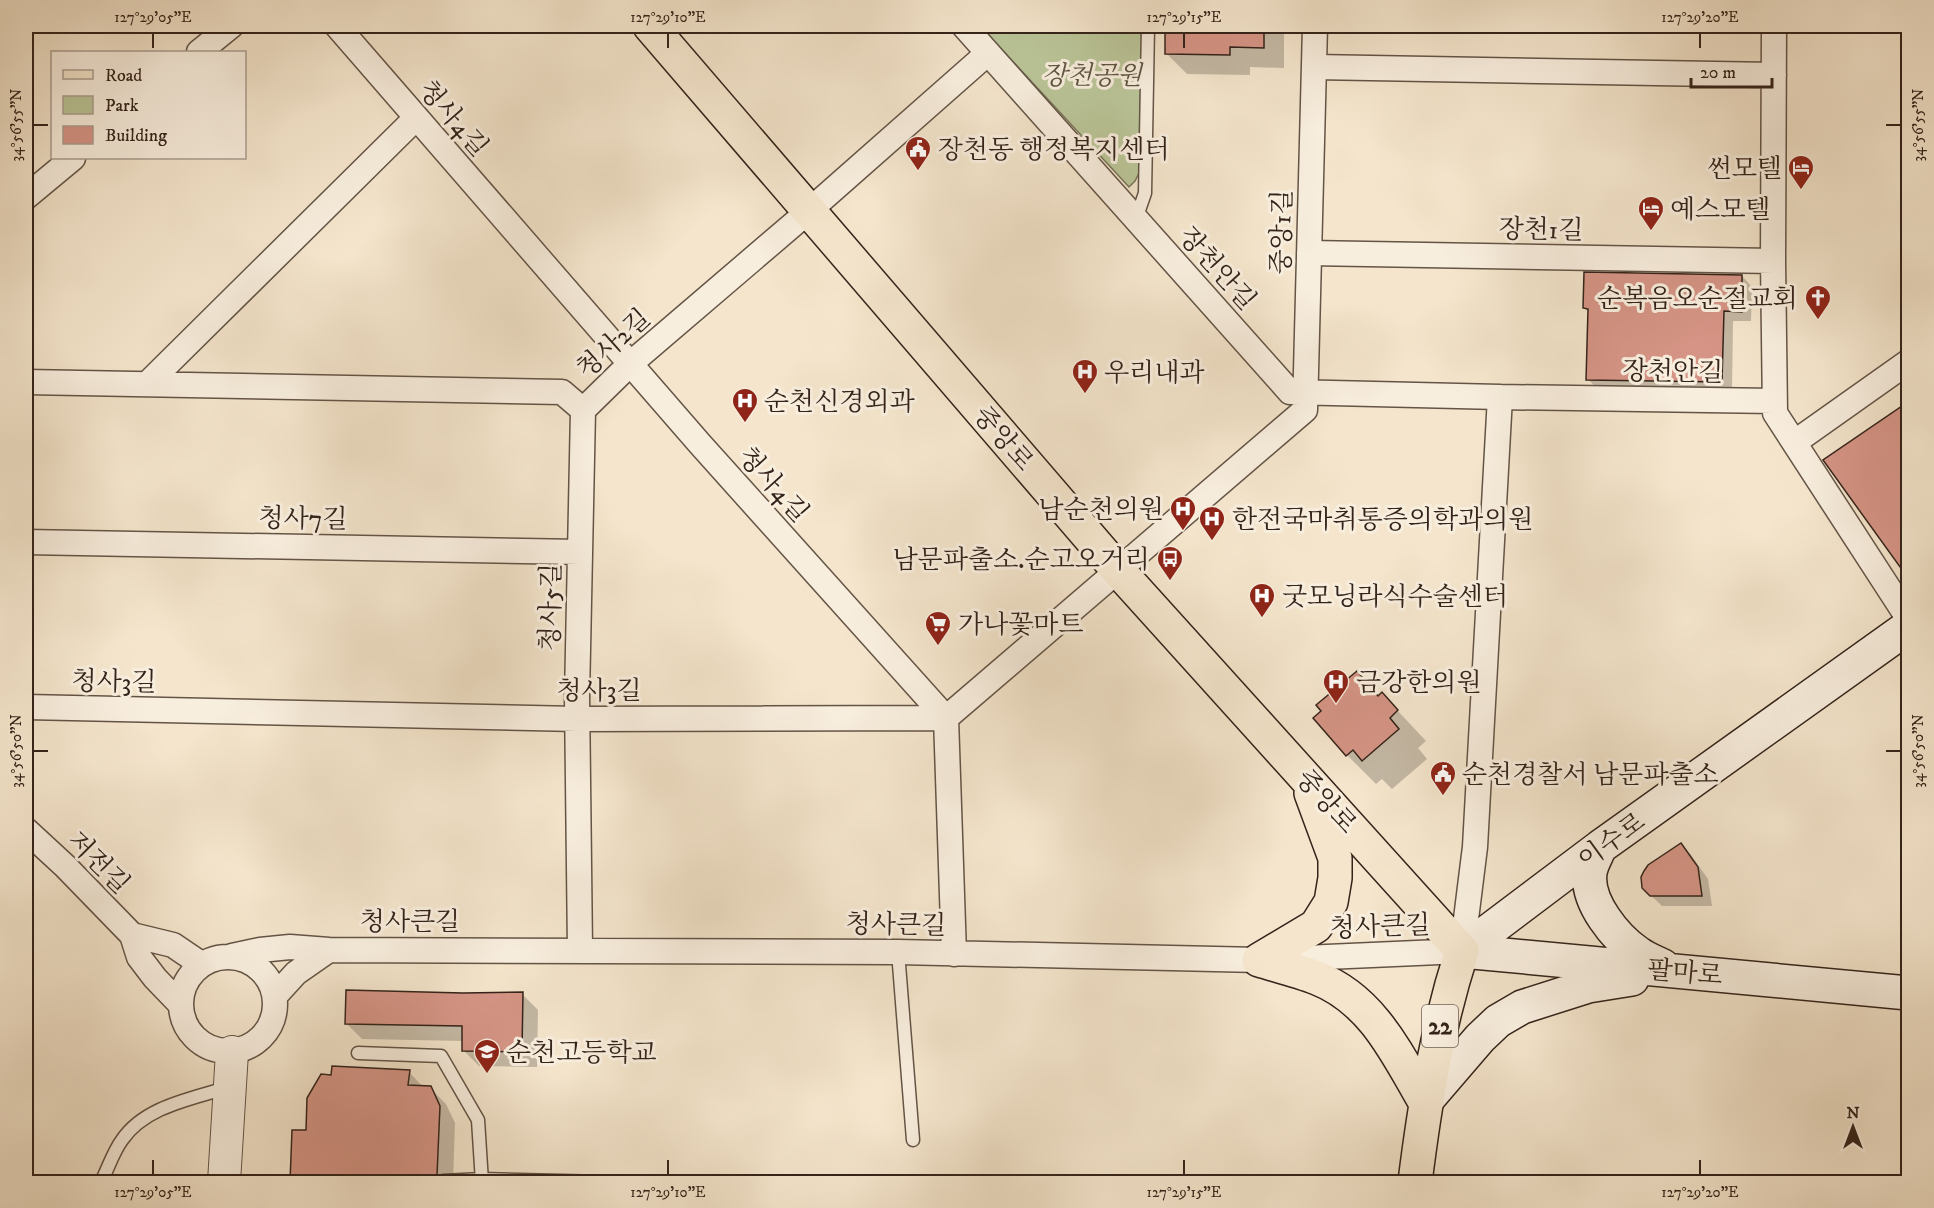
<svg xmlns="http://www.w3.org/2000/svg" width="1934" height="1208" viewBox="0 0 1934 1208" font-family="'IM FELL DW Pica','Noto Serif KR',serif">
  <rect width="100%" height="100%" fill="#f4e5cc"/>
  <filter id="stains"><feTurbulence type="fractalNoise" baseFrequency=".00333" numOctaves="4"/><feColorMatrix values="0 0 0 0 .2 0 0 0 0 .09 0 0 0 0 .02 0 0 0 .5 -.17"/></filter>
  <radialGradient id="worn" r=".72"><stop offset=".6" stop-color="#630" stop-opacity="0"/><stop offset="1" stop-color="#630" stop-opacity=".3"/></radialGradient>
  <path fill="#bac598" stroke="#777459" stroke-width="1.5" d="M980,26H1142L1139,173L1135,181L1129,187Z"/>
  <path fill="#0003" d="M1167,26H1277L1284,32V68L1250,67V75L1187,74L1166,53Z
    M1742,276L1752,287L1751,321H1733L1732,392L1598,390L1588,379L1589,312L1584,308Z
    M1908,404V574L1825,460Z
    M1357,673L1380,696L1382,694L1426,741L1418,748L1427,759L1392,789L1382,779L1376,784L1347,755Z
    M1681,844L1691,855L1708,879L1712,906H1662L1643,888Z
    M522,994L538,1010L537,1067L479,1066L463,1050V1041L362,1039L346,1023Z
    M409,1072L424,1088H430L446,1104L455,1123L453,1182H291L294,1131L307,1132Z"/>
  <path fill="#d59485" stroke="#34231a" stroke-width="1.5" d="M1165,26H1264V48L1230,47V55L1165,54Z
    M1584,272L1742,275V312L1724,311L1722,382L1586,380L1588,309L1583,308Z
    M1908,402V578L1823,460Z
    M1357,671L1378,696L1382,692L1398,710L1390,718L1399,729L1362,761L1353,750L1346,756L1313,718L1321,711L1316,705Z
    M1681,843L1698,867L1702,896H1650L1642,888L1641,877L1644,871L1648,865Z
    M346,990L463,993L523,992L522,1052L462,1051V1026L345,1024Z
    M332,1066L410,1070L408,1085L431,1086L440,1106L437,1175L435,1182H290L292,1130H306L307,1098L321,1074L331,1075Z"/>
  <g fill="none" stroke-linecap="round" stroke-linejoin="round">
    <defs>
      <path id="service" d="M1136,219L1145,193L1148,26
        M898,952L913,1140
        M358,1053L441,1056L478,1120L482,1182
        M443,1181L482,1179L604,1182
        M101,1182C108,1169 113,1152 122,1140C145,1106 192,1099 229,1087"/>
      <path id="minor" d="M337,26L700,444L946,718L954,954
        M964,26L1290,392L1500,397L1774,401
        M1774,26L1773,261L1775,413L1908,618
        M199,52L231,26
        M1314,67L1774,75
        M26,197L73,158
        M1309,253L1773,261
        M26,382L562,392L583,410
        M147,384L416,118
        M583,410L630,364L810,210L988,53
        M1795,442L1908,362
        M26,542L580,552
        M26,707L577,719L946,718L1305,410L1315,26
        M26,830L65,866L132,935L139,957L155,978L180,1004
        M132,935L173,945L201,964
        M580,950L577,697L583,410
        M232,956L260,950L290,947L329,950L898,952L1259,960L1462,951L1475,847L1500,397
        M181 1004a47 47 0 1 1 94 0a47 47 0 1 1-94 0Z
        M275,996L296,973L329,950"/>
      <path id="tertiary" d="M224,1182L232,1052"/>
      <path id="secondary" d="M1600,847C1597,855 1591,864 1590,873C1586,902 1616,938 1638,953C1646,959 1655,962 1663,966
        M1462,951L1600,847L1908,627
        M1462,951L1908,993
        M1425,1102L1480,1038L1498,1021L1522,1007L1588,986L1632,979"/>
      <path id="primary" d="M650,26L1117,569L1462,951C1437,1029 1425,1102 1415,1182
        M1311,793L1335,858V878L1331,902L1316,926L1259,960C1279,966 1299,971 1317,978C1373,1000 1397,1054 1425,1102"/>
    </defs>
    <use href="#service" stroke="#645446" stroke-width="15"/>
    <use href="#minor" stroke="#645446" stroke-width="27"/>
    <use href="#tertiary" stroke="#645446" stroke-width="34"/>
    <use href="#secondary" stroke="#34231a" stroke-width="36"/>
    <use href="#primary" stroke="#34231a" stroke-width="36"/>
    <use href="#service" stroke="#f8eede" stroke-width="12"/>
    <use href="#minor" stroke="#f8eede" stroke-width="24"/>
    <use href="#tertiary" stroke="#f8eede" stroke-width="32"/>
    <use href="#secondary" stroke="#f8eede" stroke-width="33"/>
    <use href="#primary" stroke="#f4e5cc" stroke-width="33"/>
  </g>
  <path fill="none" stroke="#34231a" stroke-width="2" d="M153,33V48M668,33V48M1184,33V48M1700,33V48M33,125H48M1886,125H1901M33,751H48M1886,751H1901M153,1160V1175M668,1160V1175M1184,1160V1175M1700,1160V1175"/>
  <defs>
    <symbol id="civic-pin" viewBox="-11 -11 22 30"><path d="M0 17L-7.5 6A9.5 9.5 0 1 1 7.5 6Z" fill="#8f2418" stroke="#f8eede"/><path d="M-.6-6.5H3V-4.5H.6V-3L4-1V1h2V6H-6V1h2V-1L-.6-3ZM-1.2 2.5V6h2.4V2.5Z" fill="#fff"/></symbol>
    <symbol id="hotel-pin" viewBox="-11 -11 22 30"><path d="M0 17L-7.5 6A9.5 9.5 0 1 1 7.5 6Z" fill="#8f2418" stroke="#f8eede"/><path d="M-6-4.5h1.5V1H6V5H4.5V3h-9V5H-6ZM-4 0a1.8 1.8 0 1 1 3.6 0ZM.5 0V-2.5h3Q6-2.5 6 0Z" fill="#fff"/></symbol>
    <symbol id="church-pin" viewBox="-11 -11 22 30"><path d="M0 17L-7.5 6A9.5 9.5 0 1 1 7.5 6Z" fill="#8f2418" stroke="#f8eede"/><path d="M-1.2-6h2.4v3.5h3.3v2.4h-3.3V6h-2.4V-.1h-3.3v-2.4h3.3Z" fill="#fff"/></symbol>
    <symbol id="hospital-pin" viewBox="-11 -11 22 30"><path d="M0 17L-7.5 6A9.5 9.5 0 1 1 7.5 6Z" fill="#8f2418" stroke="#f8eede"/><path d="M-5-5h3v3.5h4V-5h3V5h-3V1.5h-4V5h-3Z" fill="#fff"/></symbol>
    <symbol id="bus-pin" viewBox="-11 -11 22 30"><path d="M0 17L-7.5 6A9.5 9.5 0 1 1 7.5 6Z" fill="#8f2418" stroke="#f8eede"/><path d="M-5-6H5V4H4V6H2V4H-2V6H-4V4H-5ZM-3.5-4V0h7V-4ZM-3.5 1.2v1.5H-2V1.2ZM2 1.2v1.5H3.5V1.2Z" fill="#fff"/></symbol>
    <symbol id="supermarket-pin" viewBox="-11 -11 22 30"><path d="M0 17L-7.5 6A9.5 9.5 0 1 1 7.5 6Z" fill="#8f2418" stroke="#f8eede"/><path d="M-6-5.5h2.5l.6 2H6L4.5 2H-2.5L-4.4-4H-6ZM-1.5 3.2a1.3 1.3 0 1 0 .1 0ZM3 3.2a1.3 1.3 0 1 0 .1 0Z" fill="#fff"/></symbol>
    <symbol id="school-pin" viewBox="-11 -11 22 30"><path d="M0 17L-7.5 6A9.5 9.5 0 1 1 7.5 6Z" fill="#8f2418" stroke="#f8eede"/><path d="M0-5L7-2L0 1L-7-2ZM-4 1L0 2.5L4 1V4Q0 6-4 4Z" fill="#fff"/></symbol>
  </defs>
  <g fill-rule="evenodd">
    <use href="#civic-pin" x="903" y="134" width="30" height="40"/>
    <use href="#hotel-pin" x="1786" y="153" width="30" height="40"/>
    <use href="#hotel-pin" x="1636" y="194" width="30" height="40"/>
    <use href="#church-pin" x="1803" y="283" width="30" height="40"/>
    <use href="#hospital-pin" x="1070" y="357" width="30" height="40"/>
    <use href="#hospital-pin" x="730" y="386" width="30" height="40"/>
    <use href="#hospital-pin" x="1168" y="494" width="30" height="40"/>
    <use href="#hospital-pin" x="1197" y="504" width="30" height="40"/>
    <use href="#bus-pin" x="1155" y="544" width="30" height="40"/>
    <use href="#hospital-pin" x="1247" y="581" width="30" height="40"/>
    <use href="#supermarket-pin" x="923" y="609" width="30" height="40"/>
    <use href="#hospital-pin" x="1321" y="667" width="30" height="40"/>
    <use href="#civic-pin" x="1428" y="759" width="30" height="40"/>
    <use href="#school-pin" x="472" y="1037" width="30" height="40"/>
  </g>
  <g text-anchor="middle" stroke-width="6" stroke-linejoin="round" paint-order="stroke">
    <rect fill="#f8eede" stroke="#6f6055" stroke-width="1.5" x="1422" y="1005" width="36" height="42" rx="4.5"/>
    <g font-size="24" font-weight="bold" fill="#34231a">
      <text x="1440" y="1034">22</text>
    </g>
    <g font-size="26" font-style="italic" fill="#5c5440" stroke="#f8eede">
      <text x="1092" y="84">장천공원</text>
    </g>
    <g font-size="26" fill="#34231a" stroke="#f8eede">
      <text transform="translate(454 118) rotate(49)" y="9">청사4길</text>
      <text transform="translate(1541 229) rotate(1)" y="9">장천1길</text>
      <text transform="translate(1281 232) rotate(-89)" y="9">중앙1길</text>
      <text transform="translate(1218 268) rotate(48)" y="9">장천안길</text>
      <text transform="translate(613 343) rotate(-42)" y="9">청사2길</text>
      <text transform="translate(1673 371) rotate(1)" y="9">장천안길</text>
      <text transform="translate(1004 438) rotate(49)" y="9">중앙로</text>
      <text transform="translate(774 484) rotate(48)" y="9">청사4길</text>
      <text transform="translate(303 518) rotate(1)" y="9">청사7길</text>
      <text transform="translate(550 607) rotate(-89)" y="9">청사5길</text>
      <text transform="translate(114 681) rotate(1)" y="9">청사3길</text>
      <text x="599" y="699">청사3길</text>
      <text transform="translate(1327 801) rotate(48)" y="9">중앙로</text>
      <text transform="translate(1611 840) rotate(-36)" y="9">이수로</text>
      <text transform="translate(99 862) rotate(45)" y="9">저전길</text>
      <text x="410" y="930">청사큰길</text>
      <text transform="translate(896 924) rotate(1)" y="9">청사큰길</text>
      <text transform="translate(1380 926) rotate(-2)" y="9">청사큰길</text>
      <text transform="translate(1685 972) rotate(5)" y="9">팔마로</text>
    </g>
    <g font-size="26" fill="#34231a" stroke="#f8eede" text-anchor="start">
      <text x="938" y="158">장천동 행정복지센터</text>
      <text x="1782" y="177" text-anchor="end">썬모텔</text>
      <text x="1670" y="218">예스모텔</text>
      <text x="1798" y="307" text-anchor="end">순복음오순절교회</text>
      <text x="1104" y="381">우리내과</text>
      <text x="764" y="410">순천신경외과</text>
      <text x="1164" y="518" text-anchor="end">남순천의원</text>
      <text x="1232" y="528">한전국마취통증의학과의원</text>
      <text x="1150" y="568" text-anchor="end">남문파출소.순고오거리</text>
      <text x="1282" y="605">굿모닝라식수술센터</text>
      <text x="958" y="633">가나꽃마트</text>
      <text x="1356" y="691">금강한의원</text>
      <text x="1462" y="783">순천경찰서 남문파출소</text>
      <text x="506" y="1061">순천고등학교</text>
    </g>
  </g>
  <rect width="1934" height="1208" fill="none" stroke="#f4e5cc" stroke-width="66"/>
  <rect x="51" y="51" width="195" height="108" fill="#f8eede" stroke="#aa9d90" stroke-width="1.5"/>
  <rect x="63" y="70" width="30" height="9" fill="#f4e5cc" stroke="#aa9d90" stroke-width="1.5"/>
  <text x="105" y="81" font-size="18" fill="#34231a">Road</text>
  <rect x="63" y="96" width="30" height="18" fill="#bac598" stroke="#aa9d90" stroke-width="1.5"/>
  <text x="105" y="111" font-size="18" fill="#34231a">Park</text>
  <rect x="63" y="126" width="30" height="18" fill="#d59485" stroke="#aa9d90" stroke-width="1.5"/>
  <text x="105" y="141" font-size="18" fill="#34231a">Building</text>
  <g transform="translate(1853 1127)" stroke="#f8eede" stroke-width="4.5" paint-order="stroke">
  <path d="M0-4.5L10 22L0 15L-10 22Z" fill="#34231a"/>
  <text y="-9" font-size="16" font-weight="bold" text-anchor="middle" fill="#34231a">N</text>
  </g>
  <path d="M1691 78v9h81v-9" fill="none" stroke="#34231a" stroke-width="3"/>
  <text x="1700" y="78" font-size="18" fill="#34231a" stroke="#f8eede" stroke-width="4.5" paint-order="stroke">20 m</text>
  <rect x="33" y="33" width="1868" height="1142" fill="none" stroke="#34231a" stroke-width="2"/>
  <g font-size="15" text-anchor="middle" fill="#34231a">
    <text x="153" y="22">127°29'05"E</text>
    <text x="668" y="22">127°29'10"E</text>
    <text x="1184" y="22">127°29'15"E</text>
    <text x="1700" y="22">127°29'20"E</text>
    <text transform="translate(16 125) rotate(-90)" y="5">34°56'55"N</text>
    <text transform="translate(1918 125) rotate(-90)" y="5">34°56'55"N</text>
    <text transform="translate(16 751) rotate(-90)" y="5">34°56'50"N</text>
    <text transform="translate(1918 751) rotate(-90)" y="5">34°56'50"N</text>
    <text x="153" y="1197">127°29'05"E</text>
    <text x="668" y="1197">127°29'10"E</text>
    <text x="1184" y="1197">127°29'15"E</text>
    <text x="1700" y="1197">127°29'20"E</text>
  </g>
  <rect width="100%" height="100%" filter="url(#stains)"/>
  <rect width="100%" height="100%" fill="url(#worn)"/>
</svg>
